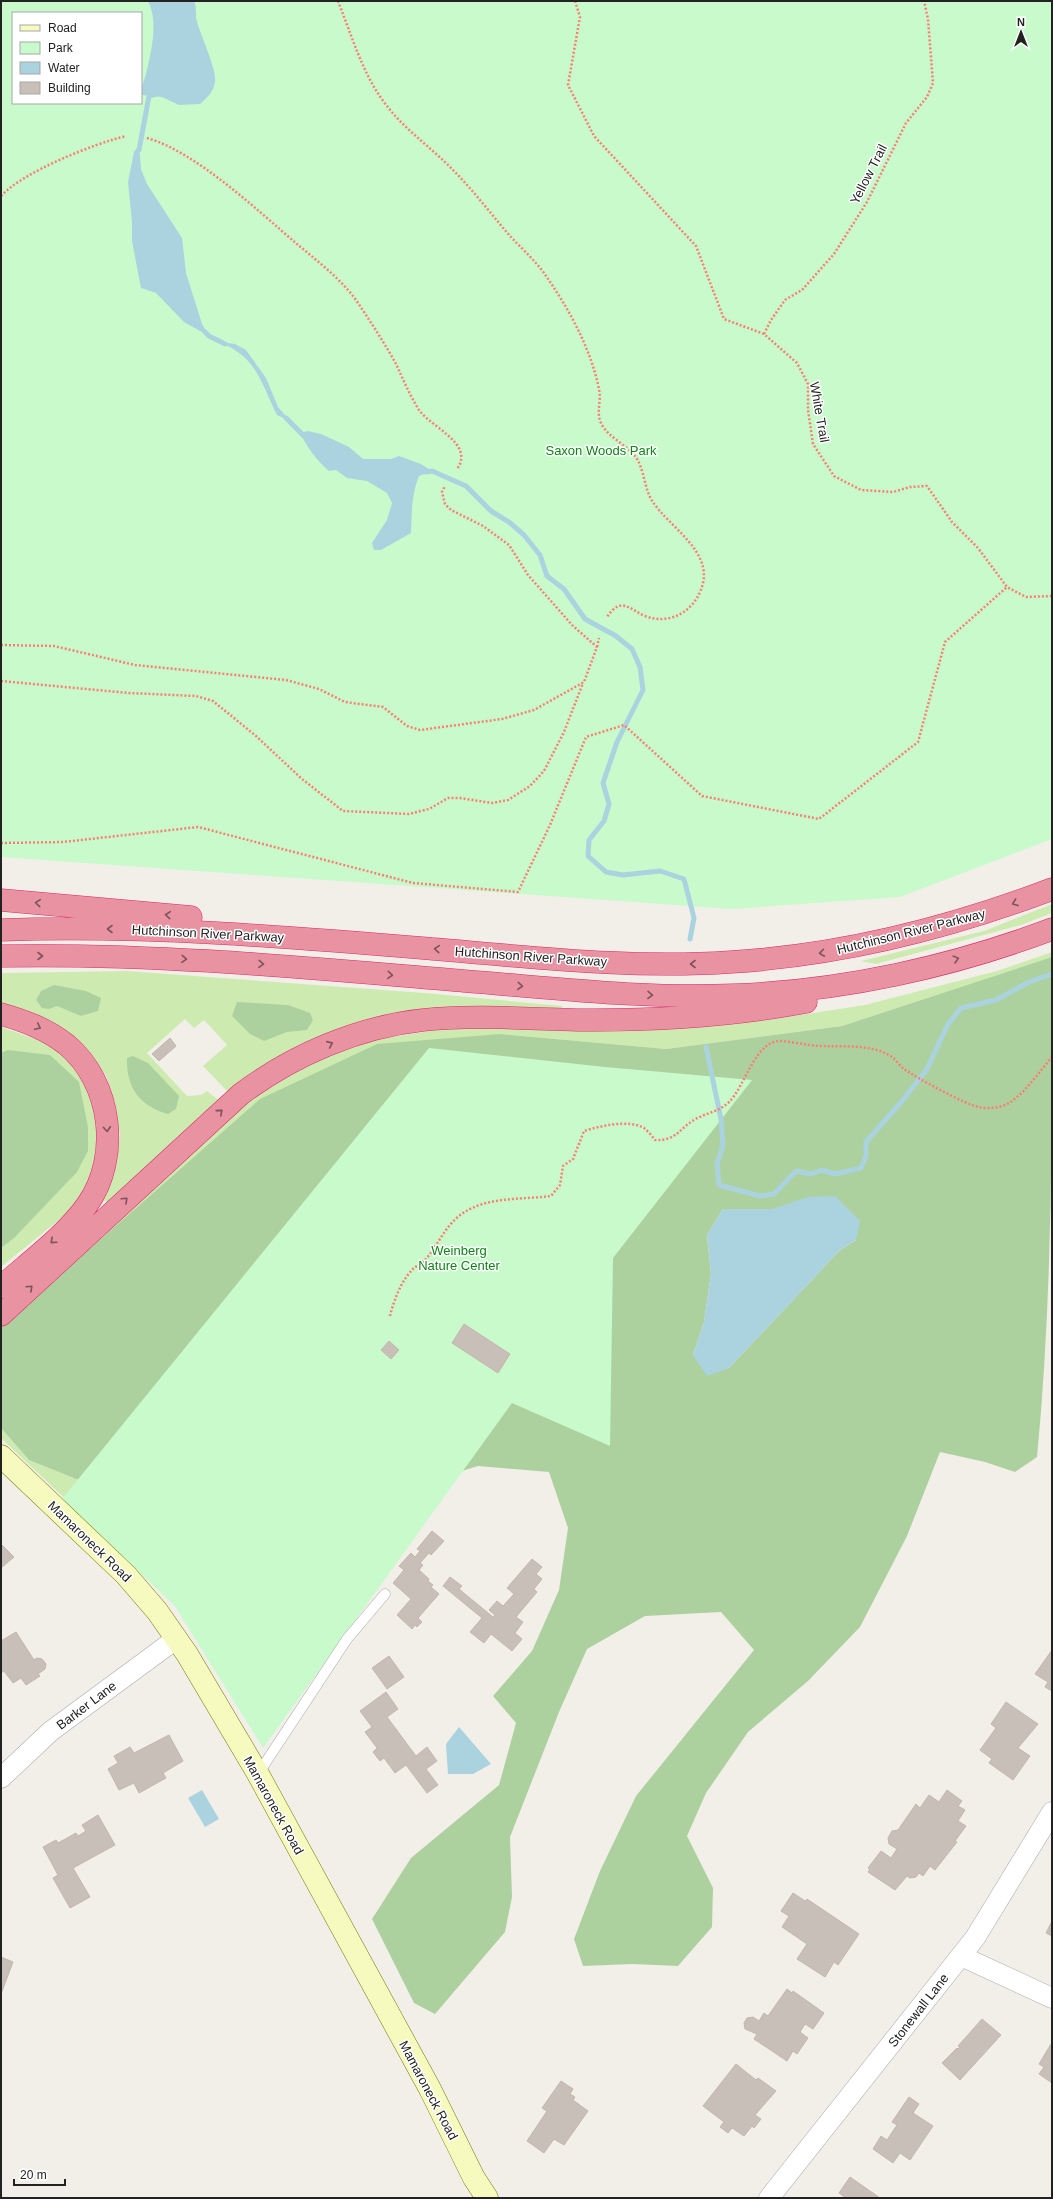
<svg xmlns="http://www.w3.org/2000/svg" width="1053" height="2199" viewBox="0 0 1053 2199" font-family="Helvetica,sans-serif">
  <rect width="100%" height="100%" fill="#f2efe9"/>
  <path fill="#cdebb0" d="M1052,904V913L1021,925L876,964L861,961L984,931Z
    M1052,952V957L842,1026L666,1049L500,1034L1,1327V1324L224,1118L271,1085L332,1053L384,1038L449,1028H565L761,1021L865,1005L997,971Z
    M127,971L425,993L562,1006V1012L386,1017L229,1093L203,1066L227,1045L204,1020L194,1028L185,1019L147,1053L187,1096L201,1095L207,1091L220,1101L110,1204L103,1200L115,1167L120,1135L114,1102L106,1075L65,1032L1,1005V973Z
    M1,1027L59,1047L91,1088L99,1134L93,1172L83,1198L65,1215L1,1267Z
    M1,1428L29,1460L76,1479L132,1485L73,1506L1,1438Z"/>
  <path fill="#add19e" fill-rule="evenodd" d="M1052,957C1052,1124 1053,1292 1037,1457L1015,1472L985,1462L940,1452L907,1536L860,1627L808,1681L748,1732L706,1793L687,1836L713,1888L712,1927L678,1966L632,1964L583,1966L574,1939L600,1871L636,1796L754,1650L721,1612L645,1616L587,1649L559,1712L510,1837L512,1897L505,1932L435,2014L414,2003L372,1919L411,1858L499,1785L516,1723L493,1696L532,1651L559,1590L568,1528L549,1472L478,1466L381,1496L132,1485L76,1479L29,1460L1,1428V1327L260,1099L377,1044L500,1034L666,1049L842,1026ZM723,1209H772L856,1240L839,1251L729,1368L693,1355L704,1322L711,1274L707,1235Z
    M54,985L86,991L101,998L98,1011L81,1016L57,1006L49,1009L42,1008L36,1000L41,991Z
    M237,1002L288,1005L310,1013L313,1020L307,1030L287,1032L264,1041L250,1034L232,1016Z
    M8,1050L50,1055L79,1082L88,1127V1151L77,1172L14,1238L1,1248V1053Z
    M133,1056L148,1063L179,1096L176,1109L168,1114C140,1106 126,1088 127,1058Z"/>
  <path fill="#c8facc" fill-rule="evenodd" d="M1,1H1052V839L900,897L732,909L1,857ZM13,13H141V103H13Z
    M429,1048L605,1067L752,1080L613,1258L610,1446L512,1403L263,1748L174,1605L62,1499Z"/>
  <path fill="#aad3df" d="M148,1H194C197,7 195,15 197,22C201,36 217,70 215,82C214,91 207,98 200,104L179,105L162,97L141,95C141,87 144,81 146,74C151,52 159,22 148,1Z
    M139,145L141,169L147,184L182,238L186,273L202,324L209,336L184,322L156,293L141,288L132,241V222L128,182L134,152Z
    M219,342L235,344L246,350L266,378L278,407L290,421L277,415C260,381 257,357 219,342Z
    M308,431L321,434L349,447L363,459H391L399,456L421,464L432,471L419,476C411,496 412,512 411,533L381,550H374L372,543L387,520L392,503L387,493L367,481L347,478L336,470L329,471C316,460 308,448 300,433Z
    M835,1196L860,1221L856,1240L839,1251L729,1368L707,1376L693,1355L704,1322L711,1274L707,1235L723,1209H772L808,1197Z
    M459,1727L491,1764L473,1774H448L446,1744Z
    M202,1790L219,1819L205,1827L188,1798Z"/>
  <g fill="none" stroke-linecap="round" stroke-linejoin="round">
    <path stroke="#aad3df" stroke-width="5" d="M139,150L149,96L156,94
      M205,332L209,336L225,344
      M286,418L304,436
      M426,472L432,471L466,486L491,511L509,522L524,535L540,555L547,576L564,589L585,619L616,636L632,649L640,667L643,690L617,742L603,783L609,804L604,821L589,840L588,856L606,872L623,875L660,871L684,879L694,918L690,939
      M706,1047L721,1119L723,1145L717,1164L719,1185L760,1196L774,1194L796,1171L811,1174L822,1170L835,1174L861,1168L866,1156V1142L903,1100L927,1069L948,1024L961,1008L996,1000L1029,982L1052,974"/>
  </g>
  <path fill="#c7bfb8" stroke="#c4b6ab" d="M170,1038L176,1046L159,1061L152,1054Z
    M464,1324L510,1354L498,1373L452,1343Z
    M389,1341L399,1350L391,1359L381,1350Z
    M432,1531L444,1541L431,1555L429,1553L420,1563L423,1565L419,1570L429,1579L428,1581L433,1585L431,1587L439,1594L418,1618L422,1622L417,1627L415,1625L412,1629L397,1615L411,1599L393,1583L404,1570L399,1566L411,1553L415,1557L420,1551L417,1549Z
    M1,1544L14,1557L1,1568Z
    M532,1559L542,1567L536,1574L542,1579L534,1589L537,1592L516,1617L523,1622L515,1633L522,1639L512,1651L491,1634L484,1643L470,1632L482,1618L443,1586L450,1577L462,1586L459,1589L493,1617L495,1615L489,1610L497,1601L503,1606L514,1594L507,1588Z
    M16,1632L34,1660L37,1658L42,1659L46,1664L45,1669L38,1674L40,1676L26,1685L21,1678L13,1683L4,1671L1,1673V1641Z
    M1052,1650V1691L1045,1687L1048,1682L1035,1674Z
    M389,1656L404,1677L387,1689L372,1668Z
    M386,1692L398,1709L387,1717L416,1756L427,1747L437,1761L426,1769L438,1785L427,1793L406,1765L395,1773L384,1758L380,1761L373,1752L377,1748L365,1732L372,1727L360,1711Z
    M1006,1702L1038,1724L1018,1748L1030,1756L1013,1780L989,1763L992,1759L980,1750L996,1728L991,1724Z
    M169,1735L183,1761L163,1773L166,1778L139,1793L134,1783L119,1790L108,1769L118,1763L114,1756L130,1747L134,1753Z
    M947,1790L962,1801L958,1806L965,1810L958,1821L966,1826L955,1841L957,1842L935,1870L930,1866L923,1876L919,1873L916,1877L910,1878L907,1876L895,1890L868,1872L870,1869L868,1868L881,1851L891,1858L897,1849L889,1844L888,1838L892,1831L898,1830L916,1804L920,1808L929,1795L939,1802Z
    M98,1815L115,1845L73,1868L90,1897L70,1908L53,1878L58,1875L43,1847L56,1840L58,1843L76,1833L78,1836L86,1831L82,1825Z
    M793,1893L805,1901L807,1899L859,1934L838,1965L834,1962L825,1977L797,1959L807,1944L782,1927L789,1916L781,1911Z
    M1052,1921V1936L1046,1933Z
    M1,1957L13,1962L1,1994Z
    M787,1989L792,1993L793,1991L824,2013L813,2029L805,2024L800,2032L808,2038L797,2054L793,2051L787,2061L754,2039L757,2034L745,2029L744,2023L747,2018L753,2017L759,2021L764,2013L768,2016Z
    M982,2019L1001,2035L960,2080L942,2063L957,2048L958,2049L960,2047L958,2046Z
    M1051,2044L1052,2045V2083L1039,2074L1044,2067L1039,2064Z
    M736,2064L756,2080L758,2078L776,2091L755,2115L761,2119L754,2128L752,2126L744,2136L732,2128L728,2133L720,2127L724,2122L703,2106Z
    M561,2081L573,2089L570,2094L575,2097L573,2100L588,2111L564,2145L554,2139L544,2153L527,2141L547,2111L542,2108Z
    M909,2097L919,2104L913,2113L933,2126L910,2160L900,2153L893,2163L873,2149L881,2136L887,2140L897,2125L892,2122Z
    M850,2177L880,2198H846L839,2193Z"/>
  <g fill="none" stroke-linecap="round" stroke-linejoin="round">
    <defs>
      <path id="lane" d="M258,1774L347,1639L385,1594"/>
      <path id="street" d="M1,1778L51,1731L176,1639
        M961,1956L1052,1998
        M769,2198L975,1938L1052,1812"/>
      <path id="secondary" d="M1,1456L126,1575L157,1611L187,1654L258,1774L430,2089L474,2178L487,2198"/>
      <path id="highway" d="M1,900L191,917
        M1,930C146,925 289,937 433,949C532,957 631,969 731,962C843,955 947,929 1052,889
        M1,956C156,953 310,968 464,981C554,988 644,999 735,995C842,991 952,967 1052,929
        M1,1014C25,1021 47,1029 67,1045C112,1083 121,1157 87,1205C67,1234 28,1263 1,1287
        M1,1315L241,1094C293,1055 358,1027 423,1020C480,1014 538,1020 595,1020C666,1020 736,1015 806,1002"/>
    </defs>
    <use href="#lane" stroke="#a9a9a9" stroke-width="11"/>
    <use href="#street" stroke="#a9a9a9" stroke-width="21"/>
    <use href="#secondary" stroke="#707d05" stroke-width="23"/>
    <use href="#highway" stroke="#dc2a67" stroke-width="23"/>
    <path stroke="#fa8072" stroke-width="2.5" stroke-dasharray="2 2" stroke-linecap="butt" d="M338,1C352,36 363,76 387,106C405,130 432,148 453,170C473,190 491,214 510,236C522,249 536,261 546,276C569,309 591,349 599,389C602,403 594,415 604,428C612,439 626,445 635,456C644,468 644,486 651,499C668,528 718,552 700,592C691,613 668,625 645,616C629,609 621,596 607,617
      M575,1L580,17L568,85L594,136L696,246L724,319L764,334L797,363L808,384V410L813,444L834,476L861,490L893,492L910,487L927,486L952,522L978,548L1007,587L1026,597L1052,596
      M147,138C196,152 257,210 297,244C317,261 340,278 356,300C370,321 384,342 396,364C403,379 410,396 419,410C432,428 475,444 457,469
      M1,196C23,172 93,144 126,136
      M764,334L771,320L785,300L802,290L834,254L867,202L906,123L927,97L933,83L928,19L924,1
      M1,645L54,646L135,665L286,680L319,689L345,702L383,707L407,726L420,730L502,719L534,710L584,682L597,647L573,626L528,575L509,545L483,526L451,510L445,504L442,492L445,486
      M597,647L599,638
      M1,681L129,693L196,696L213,701L256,736L302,779L343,811L409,814L429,809L448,798H460L492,803L508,800L530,786L544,771L564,732L583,683
      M1,843L63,842L198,827L413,883L518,892L550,825L586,737L624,725L702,796L819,819L918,742L945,642L1007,587
      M390,1316C394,1300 401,1281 413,1269C416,1266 422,1264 425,1260C437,1247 444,1228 459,1216C484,1196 520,1200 551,1196L560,1185L563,1166L573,1159L584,1131C601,1126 628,1119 644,1128C648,1131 652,1136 655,1140C676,1141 679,1129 694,1120C705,1113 719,1112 729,1102C745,1087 755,1040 781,1041C795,1042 809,1046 824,1046C845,1047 869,1044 889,1055C895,1058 899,1065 904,1069C915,1077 968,1106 979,1107C988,1109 1001,1108 1009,1103C1026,1092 1039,1072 1052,1057"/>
    <use href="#lane" stroke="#fff" stroke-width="10"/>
    <use href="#street" stroke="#fff" stroke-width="20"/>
    <use href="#secondary" stroke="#f7fabf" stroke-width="22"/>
    <use href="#highway" stroke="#e892a2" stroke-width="22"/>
  </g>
  <defs><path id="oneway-chevron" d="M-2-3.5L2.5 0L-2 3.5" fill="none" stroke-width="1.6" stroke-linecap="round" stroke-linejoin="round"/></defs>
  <g stroke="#7b545c">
    <use href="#oneway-chevron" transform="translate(38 903) rotate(-175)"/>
    <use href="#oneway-chevron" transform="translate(1015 903) rotate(159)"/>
    <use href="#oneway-chevron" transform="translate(168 915) rotate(-175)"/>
    <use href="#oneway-chevron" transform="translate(110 929) rotate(-180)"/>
    <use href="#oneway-chevron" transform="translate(437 949) rotate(-175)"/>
    <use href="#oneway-chevron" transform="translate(822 953) rotate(172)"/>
    <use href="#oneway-chevron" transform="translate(40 956)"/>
    <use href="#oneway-chevron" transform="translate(184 959) rotate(3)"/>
    <use href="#oneway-chevron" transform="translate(956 959) rotate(-15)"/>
    <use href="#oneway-chevron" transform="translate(261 964) rotate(3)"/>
    <use href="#oneway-chevron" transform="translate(693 964) rotate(180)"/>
    <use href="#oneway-chevron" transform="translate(390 975) rotate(5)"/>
    <use href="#oneway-chevron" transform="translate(520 986) rotate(5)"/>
    <use href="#oneway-chevron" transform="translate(650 995) rotate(1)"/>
    <use href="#oneway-chevron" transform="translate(38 1027) rotate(25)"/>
    <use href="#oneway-chevron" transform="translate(330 1044) rotate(-24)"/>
    <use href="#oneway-chevron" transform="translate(220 1112) rotate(-41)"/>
    <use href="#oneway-chevron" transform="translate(107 1129) rotate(86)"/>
    <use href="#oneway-chevron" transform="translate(125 1200) rotate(-43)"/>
    <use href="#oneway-chevron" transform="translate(53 1241) rotate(138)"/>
    <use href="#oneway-chevron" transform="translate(30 1288) rotate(-43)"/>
  </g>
  <g text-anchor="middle" stroke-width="3" stroke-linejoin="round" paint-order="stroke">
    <g font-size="13" fill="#222" stroke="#fff">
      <text transform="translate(868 174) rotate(-63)" y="5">Yellow Trail</text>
      <text transform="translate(820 412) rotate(80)" y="5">White Trail</text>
      <text transform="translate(911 931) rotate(-14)" y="5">Hutchinson River Parkway</text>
      <text transform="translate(208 933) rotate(3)" y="5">Hutchinson River Parkway</text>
      <text transform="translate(531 956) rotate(4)" y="5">Hutchinson River Parkway</text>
      <text transform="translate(90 1541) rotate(44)" y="5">Mamaroneck Road</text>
      <text transform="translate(86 1705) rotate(-37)" y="5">Barker Lane</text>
      <text transform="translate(274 1805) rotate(61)" y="5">Mamaroneck Road</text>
      <text transform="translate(918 2010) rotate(-52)" y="5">Stonewall Lane</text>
      <text transform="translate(429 2090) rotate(62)" y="5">Mamaroneck Road</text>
    </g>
    <g font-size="13" fill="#0c8416" stroke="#fff">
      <text x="601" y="455">Saxon Woods Park</text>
      <text x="459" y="1255">Weinberg<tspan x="459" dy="15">Nature Center</tspan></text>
    </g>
  </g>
  <rect width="1053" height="2199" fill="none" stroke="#222222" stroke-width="4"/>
  <rect x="12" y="12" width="130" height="92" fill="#ffffff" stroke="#a7a7a7"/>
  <rect x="20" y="25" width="20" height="6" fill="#f7fabf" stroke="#a7a7a7"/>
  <text x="48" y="32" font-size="12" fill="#222222">Road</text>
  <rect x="20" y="42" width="20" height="12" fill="#c8facc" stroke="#a7a7a7"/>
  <text x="48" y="52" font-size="12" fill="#222222">Park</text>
  <rect x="20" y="62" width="20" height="12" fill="#aad3df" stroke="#a7a7a7"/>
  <text x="48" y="72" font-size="12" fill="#222222">Water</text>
  <rect x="20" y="82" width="20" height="12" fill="#c7bfb8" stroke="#a7a7a7"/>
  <text x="48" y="92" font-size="12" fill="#222222">Building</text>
  <g transform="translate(1021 32)" stroke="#ffffff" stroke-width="3" paint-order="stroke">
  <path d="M0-3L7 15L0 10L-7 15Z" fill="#222222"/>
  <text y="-6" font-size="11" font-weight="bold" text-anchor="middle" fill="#222222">N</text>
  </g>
  <path d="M14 2179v6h51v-6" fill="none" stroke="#222222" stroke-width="2"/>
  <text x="20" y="2179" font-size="12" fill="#222222" stroke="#ffffff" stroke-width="3" paint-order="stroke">20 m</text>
</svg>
